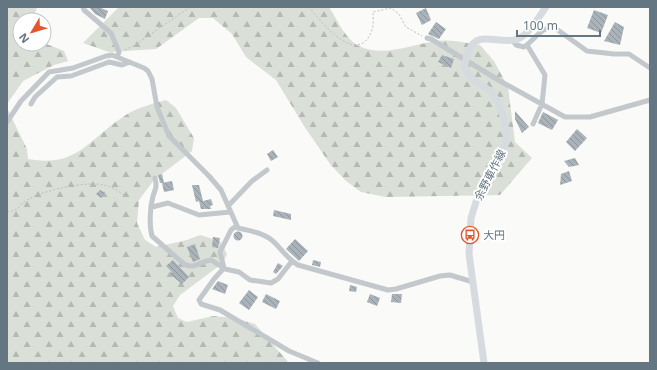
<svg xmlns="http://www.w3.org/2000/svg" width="657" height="370" viewBox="0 0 657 370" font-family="'Noto Sans','Noto Sans JP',sans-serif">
  <defs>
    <pattern id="forest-firs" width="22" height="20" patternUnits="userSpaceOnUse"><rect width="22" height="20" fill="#dadfd7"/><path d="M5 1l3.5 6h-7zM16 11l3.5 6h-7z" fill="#b4b9b4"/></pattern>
    <pattern id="building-back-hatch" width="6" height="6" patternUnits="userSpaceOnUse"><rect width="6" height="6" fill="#aab3b9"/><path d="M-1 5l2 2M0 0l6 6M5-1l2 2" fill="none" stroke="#8e969c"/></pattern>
  </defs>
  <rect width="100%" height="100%" fill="#fafaf8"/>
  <path fill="url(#forest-firs)" d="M7,7H37L33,20H20V44H44V43L64,51L68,61L54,65L23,81L7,104Z
    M119,7H329C338,20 344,38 359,46C384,58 412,44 437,41C451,39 467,43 480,45L494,61L508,87L515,142L532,158L500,195L386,197L361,192L346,181L330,164L304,126L276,80L246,57L232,34L213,18H199L156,49L109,52L83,43Z
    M166,100L176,108L194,138L192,151L154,180L139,200L137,223L145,240L156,247L187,240L200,235L220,241L227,254L223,263L180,295L173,306L178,318L187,322L213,316L235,318L255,324L289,363H7V108L27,149L28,159C77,168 88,140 123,117C135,108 152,104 166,100Z"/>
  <path fill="url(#building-back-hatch)" d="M89,7H99L108,11L105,19L95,14Z
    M426,8L431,20L422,25L416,13Z
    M594,10L608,15L601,33L587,28Z
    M436,22L446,29L439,39L428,34Z
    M615,22L624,27L620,45L604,41Z
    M442,55L454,59L451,68L438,62Z
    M515,111L529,127L522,133L515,119Z
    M543,112L558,120L552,130L538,123Z
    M577,129L587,138L575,151L566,142Z
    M273,150L278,157L271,161L267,154Z
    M575,158L579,165L569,167L564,161Z
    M569,171L572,181L560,185L561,174Z
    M162,174L164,183H160L158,175Z
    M172,181L174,190L164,192L162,183Z
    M192,185H199L203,201L211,199L213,205L210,206L211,209H201L199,201L196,202Z
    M100,190L105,193L101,198L96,194Z
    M274,210L291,214V220L273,216Z
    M233.5 236a4.5 4.5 0 1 1 9 0a4.5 4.5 0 1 1-9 0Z
    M213,237L220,238L218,248L212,247Z
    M295,239L308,251L299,261L286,249Z
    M195,244L200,259L193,262L187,247Z
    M173,260L189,277L182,284L170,274L172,272L166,266Z
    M313,260L321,262L320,267L312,265Z
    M278,263L283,266L276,274L273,272Z
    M218,281L228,285L225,294L212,289Z
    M350,285L357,287L356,292L349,291Z
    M249,290L258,297L249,310L239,303Z
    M266,294L280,301L276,309L262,302Z
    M370,294L380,298L377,306L367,302Z
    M392,294H402L401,303L391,302Z"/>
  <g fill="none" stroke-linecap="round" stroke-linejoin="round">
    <path stroke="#bbbfc2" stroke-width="1" stroke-dasharray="2 2" stroke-linecap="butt" d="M309,7C320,21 358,69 372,30C374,25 373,17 373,12L391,8L399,14L406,27L422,36
      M125,50L135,45L190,7
      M7,212C20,211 18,205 27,200C44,190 85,181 104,185C112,186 119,192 126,196"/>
    <path stroke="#c3c8cc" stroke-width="5" d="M83,7L84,10L111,33L119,52L117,57
      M427,38L431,39L500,81L565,117H590L650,100
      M512,40L516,45L524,47C535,40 541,26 555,28L587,51L614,54H629L650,68
      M527,45L545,75L542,104L533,124
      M31,104L35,97L57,77L71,76L109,62L122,65L130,62
      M7,122L21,101L49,72L73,68L106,56L112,55L144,68L148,71L152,79L157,107L169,136L209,176L221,190L238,228C251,231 265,233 275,243C283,251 288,259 298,265L388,290L396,289L440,276L450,275L473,282
      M155,178C157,186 156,188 153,196C150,207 149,225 152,236L184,264C194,270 201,261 211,260L225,269L239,272L250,280L271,283L278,279L292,261
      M228,206L252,181L267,170
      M152,207L168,203L199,215L230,212
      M236,226L231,230L220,252L224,268L214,279L199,300L201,304L220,310L289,351L318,363"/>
    <path stroke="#d6dbdf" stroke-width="7" d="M484,363L469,254L471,218L476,202L505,145C509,131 501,101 490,91C481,83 467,80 465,66C465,61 467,55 469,51C477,28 501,46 518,39C530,33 538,18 546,7"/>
  </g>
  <defs>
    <symbol id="bus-ring" viewBox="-11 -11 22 22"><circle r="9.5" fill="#fff" stroke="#e4572e" stroke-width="1.5"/><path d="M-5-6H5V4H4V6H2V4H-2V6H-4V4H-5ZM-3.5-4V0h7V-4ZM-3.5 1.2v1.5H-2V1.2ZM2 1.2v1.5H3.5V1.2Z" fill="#e4572e"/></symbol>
  </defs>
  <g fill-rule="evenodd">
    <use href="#bus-ring" x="460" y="225" width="20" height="20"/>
  </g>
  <g text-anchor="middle" stroke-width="4" stroke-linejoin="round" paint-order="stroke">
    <g font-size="11" fill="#657683" stroke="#fff">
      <text transform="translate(490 175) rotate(-63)" y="4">余野車作線</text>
    </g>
    <g font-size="11" fill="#657683" stroke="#fff" text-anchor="start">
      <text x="483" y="239">大円</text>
    </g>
  </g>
  <rect width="657" height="370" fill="none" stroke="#657683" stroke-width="16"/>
  <g transform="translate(32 32) rotate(232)"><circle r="19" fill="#ffffff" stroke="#c1c8cd"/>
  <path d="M0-3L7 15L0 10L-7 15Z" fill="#e4572e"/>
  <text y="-6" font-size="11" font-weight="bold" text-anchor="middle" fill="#657683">N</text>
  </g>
  <path d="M517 30v6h83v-6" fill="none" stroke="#657683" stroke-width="2"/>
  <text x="523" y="30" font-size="12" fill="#657683" stroke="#ffffff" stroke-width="3" paint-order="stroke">100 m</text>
</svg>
